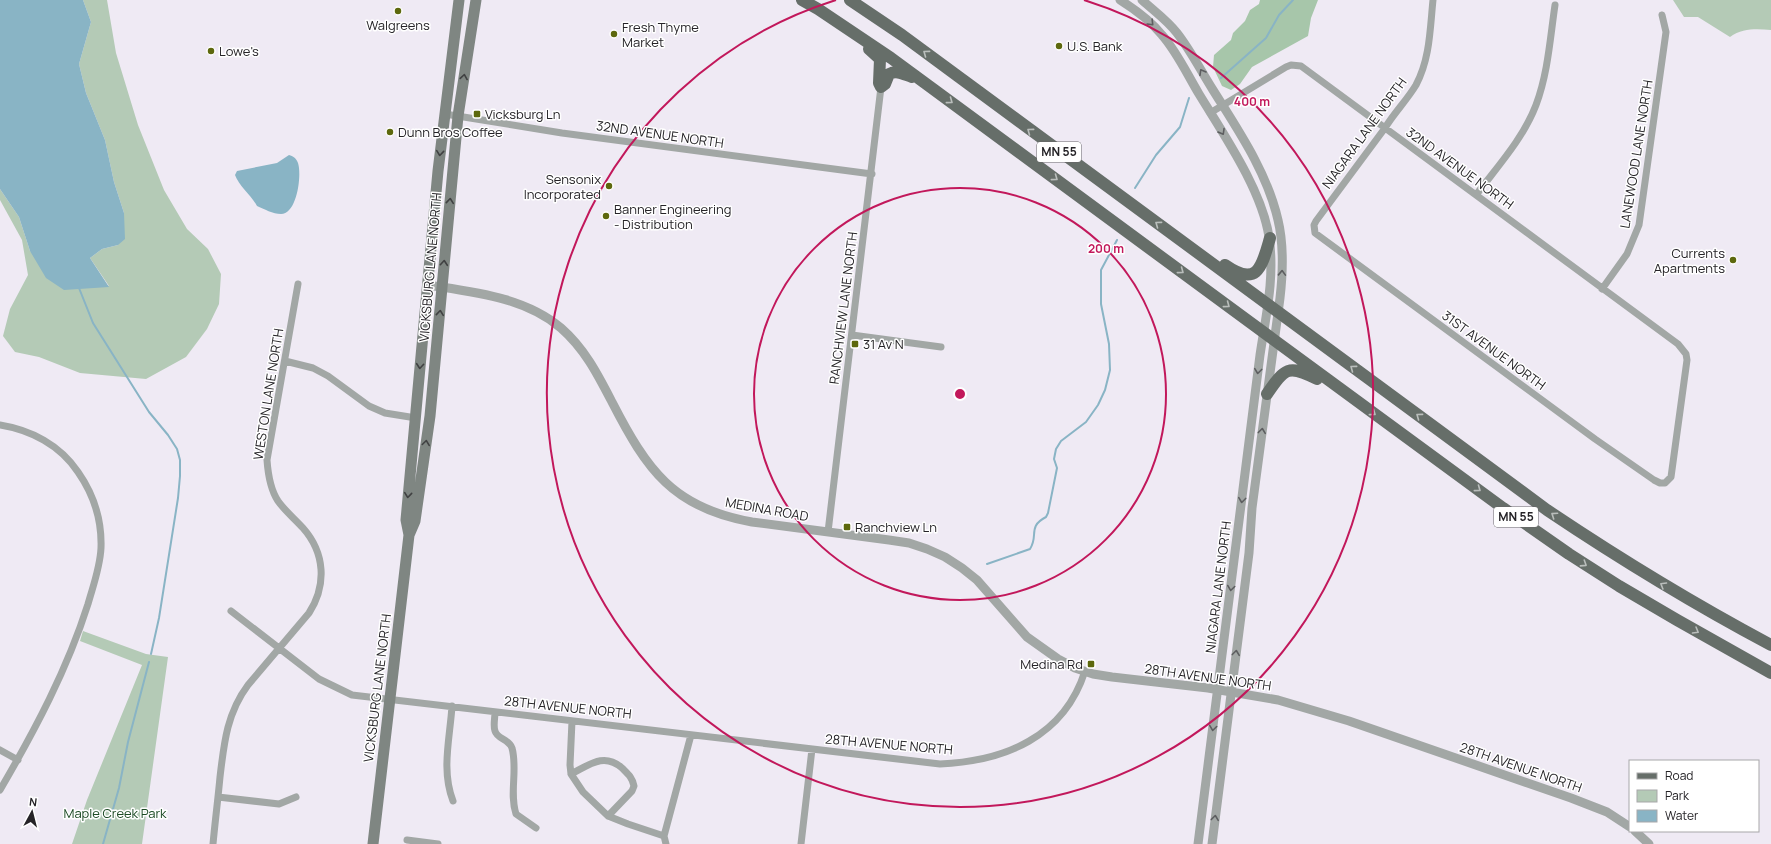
<svg xmlns="http://www.w3.org/2000/svg" width="1771" height="844" viewBox="0 0 1771 844" font-family="Manrope,sans-serif">
  <rect width="100%" height="100%" fill="#efeaf4"/>
  <path fill="#b4cab6" d="M83,0H107L116,53L138,125L164,190L187,229L208,249L221,274L219,304L207,329L186,357L146,379L80,373L39,357L15,352L3,336L10,309L28,275L22,240L0,200V189L19,217L30,251L109,286L90,258L102,249L118,245L124,213L114,182L105,140L86,93L79,64L91,22Z
    M1673,0H1771V30C1756,29 1743,28 1730,37L1698,17H1684Z
    M83,631L146,654L168,657L142,844H72L87,800L142,665L80,641Z"/>
  <path fill="#a7c6aa" d="M1260,0H1318L1311,18L1308,36L1252,67L1240,84L1231,90L1222,86L1213,67L1214,55L1231,40L1233,33L1245,21L1250,10L1259,4Z"/>
  <path fill="#89b4c5" d="M0,0H83L91,22L79,64L86,93L105,140L114,182L124,213L125,239L118,245L102,249L90,258L109,287L64,290L46,278L30,251L19,217L0,189Z
    M289,155C293,156 296,158 298,163C302,175 297,214 281,214C273,214 264,209 257,206C251,195 239,186 235,175L237,171L277,163Z"/>
  <g fill="none" stroke-linecap="round" stroke-linejoin="round">
    <path stroke="#89b4c5" stroke-width="2" d="M1221,78L1266,38L1279,15L1293,0
      M1135,188L1156,155L1180,127L1189,98
      M79,288L93,323L149,412L168,435L177,449L180,460V476L178,498L159,618L151,654
      M987,564L1030,549C1039,535 1027,527 1046,517L1048,513L1057,468L1054,459L1056,449L1061,441L1086,422L1098,405L1105,390L1110,370L1109,344L1101,304V270L1117,240
      M103,844L119,788L128,742L149,662"/>
    <path stroke="#a2a7a5" stroke-width="7" d="M1210,113L1286,67L1291,65L1301,66L1678,344L1686,354L1687,360L1671,477L1665,483H1660L1654,480L1595,439L1315,233L1314,225L1316,221L1385,128C1394,113 1407,100 1416,85C1430,59 1430,29 1433,0
      M445,114L562,133L872,174
      M1476,195C1497,167 1523,139 1536,105C1548,73 1550,39 1555,5
      M1602,289L1627,254L1639,225L1666,32L1662,15
      M852,335L941,347
      M285,361L313,368L328,376L369,406L385,413L416,418
      M0,425C31,430 60,445 78,472C94,495 102,520 101,548C100,568 93,586 88,604C67,670 35,730 0,790
      M828,532L881,87
      M231,611L319,679L352,695L940,764C1005,761 1064,737 1085,671
      M452,706C450,738 441,770 453,801
      M495,712C495,718 493,726 495,731C497,739 509,739 512,748C518,770 509,793 516,814L536,828
      M572,721L570,765L571,774L583,792L608,816L628,824L664,836
      M0,750L18,760
      M571,774C589,765 604,752 622,768C628,774 632,777 634,786L632,791L608,816
      M218,797L279,804L296,797
      M407,840L438,844
      M213,844C215,822 218,799 220,777C224,743 227,713 248,685L309,613C327,585 325,553 303,528C295,519 285,511 278,501C270,489 268,474 267,460L298,284
      M666,844L664,836L691,735
      M801,844L812,749"/>
    <path stroke="#a2a7a5" stroke-width="9" d="M1120,0C1136,10 1150,20 1162,35C1177,52 1187,74 1199,94C1224,135 1262,190 1269,237C1275,277 1266,315 1260,355L1198,844
      M1142,0C1154,11 1167,20 1177,33C1191,51 1201,71 1213,90C1238,130 1267,172 1278,220C1284,245 1283,272 1280,298L1252,508L1249,553L1212,844
      M428,285C473,292 525,297 561,328C585,349 598,375 612,402C647,470 673,508 752,522L889,540L909,543L927,549L945,557L962,568L977,580L1027,637L1058,659L1075,668L1093,674L1112,677L1208,688L1278,700L1349,721L1571,798L1607,812L1630,827
      M1635,831L1649,844"/>
    <path stroke="#7f8682" stroke-width="11" d="M409,535L415,521L430,416L458,116L476,0
      M373,844L409,535L406,520L438,171L459,0"/>
    <path stroke="#666e69" stroke-width="12" d="M802,0L818,9L891,58L1274,340L1503,508L1569,554L1619,586L1677,620L1771,673
      M850,0L902,35L1547,510C1620,559 1694,604 1771,645
      M869,49L880,59L879,83L881,87L885,84L889,74C897,70 903,74 912,77
      M1225,265C1258,288 1262,266 1270,238
      M1267,394C1285,368 1288,364 1317,379"/>
  </g>
  <defs><path id="oneway-chevron" d="M-2-3.5L2.5 0L-2 3.5" fill="none" stroke-width="1.6" stroke-linecap="round" stroke-linejoin="round"/></defs>
  <g stroke="#5d5e60">
    <use href="#oneway-chevron" transform="translate(1151 23) rotate(46)"/>
    <use href="#oneway-chevron" transform="translate(1202 72) rotate(-120)"/>
    <use href="#oneway-chevron" transform="translate(1222 132) rotate(60)"/>
    <use href="#oneway-chevron" transform="translate(1282 273) rotate(-88)"/>
    <use href="#oneway-chevron" transform="translate(1258 371) rotate(97)"/>
    <use href="#oneway-chevron" transform="translate(1262 431) rotate(-83)"/>
    <use href="#oneway-chevron" transform="translate(1242 500) rotate(97)"/>
    <use href="#oneway-chevron" transform="translate(1231 588) rotate(98)"/>
    <use href="#oneway-chevron" transform="translate(1236 653) rotate(-83)"/>
    <use href="#oneway-chevron" transform="translate(1213 728) rotate(98)"/>
    <use href="#oneway-chevron" transform="translate(1215 818) rotate(-83)"/>
  </g>
  <g stroke="#babebc">
    <use href="#oneway-chevron" transform="translate(926 53) rotate(-144)"/>
    <use href="#oneway-chevron" transform="translate(950 101) rotate(36)"/>
    <use href="#oneway-chevron" transform="translate(1030 131) rotate(-143)"/>
    <use href="#oneway-chevron" transform="translate(1055 178) rotate(36)"/>
    <use href="#oneway-chevron" transform="translate(1158 224) rotate(-144)"/>
    <use href="#oneway-chevron" transform="translate(1181 271) rotate(37)"/>
    <use href="#oneway-chevron" transform="translate(1227 305) rotate(37)"/>
    <use href="#oneway-chevron" transform="translate(1353 368) rotate(-143)"/>
    <use href="#oneway-chevron" transform="translate(1373 413) rotate(36)"/>
    <use href="#oneway-chevron" transform="translate(1419 416) rotate(-144)"/>
    <use href="#oneway-chevron" transform="translate(1478 489) rotate(36)"/>
    <use href="#oneway-chevron" transform="translate(1554 515) rotate(-146)"/>
    <use href="#oneway-chevron" transform="translate(1584 564) rotate(33)"/>
    <use href="#oneway-chevron" transform="translate(1663 585) rotate(-149)"/>
    <use href="#oneway-chevron" transform="translate(1696 631) rotate(30)"/>
  </g>
  <g stroke="#404142">
    <use href="#oneway-chevron" transform="translate(464 77) rotate(-81)"/>
    <use href="#oneway-chevron" transform="translate(440 153) rotate(96)"/>
    <use href="#oneway-chevron" transform="translate(450 201) rotate(-84)"/>
    <use href="#oneway-chevron" transform="translate(444 263) rotate(-85)"/>
    <use href="#oneway-chevron" transform="translate(440 313) rotate(-84)"/>
    <use href="#oneway-chevron" transform="translate(420 366) rotate(95)"/>
    <use href="#oneway-chevron" transform="translate(426 443) rotate(-82)"/>
    <use href="#oneway-chevron" transform="translate(408 495) rotate(96)"/>
  </g>
  <g fill="none" stroke="#c2185b" stroke-width="2">
    <circle cx="960" cy="394" r="206"/>
    <path d="M1084 0A413 413 0 1 1 836 0"/>
  </g>
  <g fill="#5d680d" stroke="#fff" stroke-width="1.5">
    <circle cx="398" cy="11" r="4"/>
    <circle cx="614" cy="34" r="4"/>
    <circle cx="1059" cy="46" r="4"/>
    <circle cx="211" cy="51" r="4"/>
    <rect x="473" y="110" width="8" height="8" rx="2"/>
    <circle cx="390" cy="132" r="4"/>
    <circle cx="609" cy="186" r="4"/>
    <circle cx="606" cy="216" r="4"/>
    <circle cx="1733" cy="260" r="4"/>
    <rect x="851" y="340" width="8" height="8" rx="2"/>
    <rect x="843" y="523" width="8" height="8" rx="2"/>
    <rect x="1087" y="660" width="8" height="8" rx="2"/>
  </g>
  <g text-anchor="middle" stroke-width="3" stroke-linejoin="round" paint-order="stroke">
    <g fill="#fff" stroke="#666568" stroke-width="1">
      <rect x="1037" y="142" width="44" height="20" rx="3"/>
      <rect x="1494" y="507" width="44" height="20" rx="3"/>
    </g>
    <g font-size="12" font-weight="bold" fill="#252327">
      <text x="1059" y="156">MN 55</text>
      <text x="1516" y="521">MN 55</text>
    </g>
    <g font-size="13" fill="#252327" stroke="#fff" text-anchor="start">
      <text x="398" y="30" text-anchor="middle">Walgreens</text>
      <text x="622" y="32">Fresh Thyme<tspan x="622" dy="15">Market</tspan></text>
      <text x="1067" y="51">U.S. Bank</text>
      <text x="219" y="56">Lowe's</text>
      <text x="485" y="119">Vicksburg Ln</text>
      <text x="398" y="137">Dunn Bros Coffee</text>
      <text x="601" y="184" text-anchor="end">Sensonix<tspan x="601" dy="15">Incorporated</tspan></text>
      <text x="614" y="214">Banner Engineering<tspan x="614" dy="15">- Distribution</tspan></text>
      <text x="1725" y="258" text-anchor="end">Currents<tspan x="1725" dy="15">Apartments</tspan></text>
      <text x="863" y="349">31 Av N</text>
      <text x="855" y="532">Ranchview Ln</text>
      <text x="1083" y="669" text-anchor="end">Medina Rd</text>
    </g>
    <g font-size="13" fill="#252327" stroke="#fff">
      <text transform="translate(1364 133) rotate(-54)" y="5">NIAGARA LANE NORTH</text>
      <text transform="translate(660 134) rotate(8)" y="5">32ND AVENUE NORTH</text>
      <text transform="translate(1636 154) rotate(-81)" y="5">LANEWOOD LANE NORTH</text>
      <text transform="translate(1460 168) rotate(36)" y="5">32ND AVENUE NORTH</text>
      <text transform="translate(430 267) rotate(-85)" y="5">VICKSBURG LANE NORTH</text>
      <text transform="translate(843 308) rotate(-83)" y="5">RANCHVIEW LANE NORTH</text>
      <text transform="translate(1494 350) rotate(36)" y="5">31ST AVENUE NORTH</text>
      <text transform="translate(268 394) rotate(-81)" y="5">WESTON LANE NORTH</text>
      <text transform="translate(767 509) rotate(10)" y="5">MEDINA ROAD</text>
      <text transform="translate(1218 587) rotate(-83)" y="5">NIAGARA LANE NORTH</text>
      <text transform="translate(1208 677) rotate(8)" y="5">28TH AVENUE NORTH</text>
      <text transform="translate(377 688) rotate(-83)" y="5">VICKSBURG LANE NORTH</text>
      <text transform="translate(568 707) rotate(6)" y="5">28TH AVENUE NORTH</text>
      <text transform="translate(889 744) rotate(5)" y="5">28TH AVENUE NORTH</text>
      <text transform="translate(1521 767) rotate(19)" y="5">28TH AVENUE NORTH</text>
    </g>
    <g font-size="13" fill="#1c4a24" stroke="#fff">
      <text x="115" y="818">Maple Creek Park</text>
    </g>
  </g>
  <circle cx="960" cy="394" r="6" fill="#c2185b" stroke="#fff" stroke-width="2"/>
  <g font-size="12" text-anchor="middle" font-weight="bold" fill="#c2185b" stroke="#fff" stroke-width="3" stroke-linejoin="round" paint-order="stroke">
    <text x="1252" y="106">400 m</text>
    <text x="1106" y="253">200 m</text>
  </g>
  <rect x="1629" y="760" width="130" height="72" fill="#ffffff" stroke="#a8a7a9"/>
  <rect x="1637" y="773" width="20" height="6" fill="#666e69" stroke="#a8a7a9"/>
  <text x="1665" y="780" font-size="12" fill="#252327">Road</text>
  <rect x="1637" y="790" width="20" height="12" fill="#b4cab6" stroke="#a8a7a9"/>
  <text x="1665" y="800" font-size="12" fill="#252327">Park</text>
  <rect x="1637" y="810" width="20" height="12" fill="#89b4c5" stroke="#a8a7a9"/>
  <text x="1665" y="820" font-size="12" fill="#252327">Water</text>
  <g transform="translate(32 812) rotate(7)" stroke="#ffffff" stroke-width="3" paint-order="stroke">
  <path d="M0-3L7 15L0 10L-7 15Z" fill="#252327"/>
  <text y="-6" font-size="11" font-weight="bold" text-anchor="middle" fill="#252327">N</text>
  </g>
</svg>
